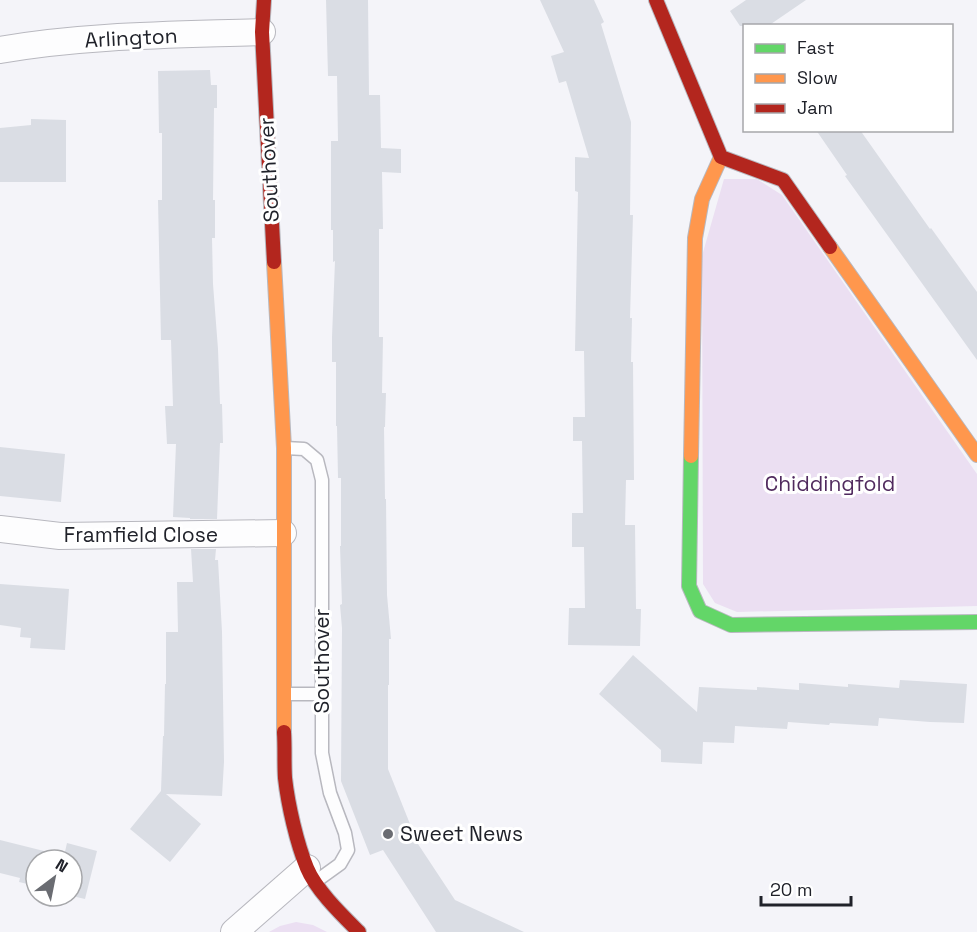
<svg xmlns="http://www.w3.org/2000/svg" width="977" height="932" viewBox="0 0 977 932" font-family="'Space Grotesk',sans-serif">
  <rect width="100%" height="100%" fill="#f4f4f9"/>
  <path fill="#ebdff2" d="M724,179H757L782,195L977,474V606L737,612L715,603L703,584L702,256Z
    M296,922L313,925L327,932H269L280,926Z"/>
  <path fill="#dadde4" d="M326,0H368L369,95H380L381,148L401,149V173L382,172L383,229H379V337H383L382,393H386L385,427H384L385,499H386L387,595L391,639H389V685H388V769L418,844L455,900L524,932H436L383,850L370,855L341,781L342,628L340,605L342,604L340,546H341V478H338L337,426H336V362H332V337L335,261L333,262V230H331V141H338L337,76H328Z
    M540,0H594L604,22L601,24L631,122L630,215H633L630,318H632L631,362H633L634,480H626L625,525H635L636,609H641L640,646L568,645L569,608H585L584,547H572V513H583L582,441H573V417H585L584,351H575L578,192L575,191V157L589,158L566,81L559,83L551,56L564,52Z
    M746,0H806L768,26H740L730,11Z
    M210,70L211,85H217V108H214L213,200H215V238H212L213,284L218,349L220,404H222L223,443H220L217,519H190V518L173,517L176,444H167L165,406H173L171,340H161L158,200H162V133H159L158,71Z
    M31,119L66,120V182H0V128L31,125Z
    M816,130H860L930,229L931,228L977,292V360L845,176L847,175Z
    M0,447L65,454L61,502L0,496Z
    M191,549H216L215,560H218L222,632L224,762L222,796L166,794L201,824L170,862L130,829L161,791L163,736H164L165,684H166V632H178L177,582H193Z
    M0,584L69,589L65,650L30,648L31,638L20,637L21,628L0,625Z
    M633,655L697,712L699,687L757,690V687L799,690V683L848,687V684L899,688L900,680L967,684L964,723L930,722L879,718L878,726L830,723L829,725L788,722L787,729L735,726L734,743L703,742L702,764L661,762V750L599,694Z
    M0,840L64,856L67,843L97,851L85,899L72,896V860H36V886L19,882L20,878L0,873Z"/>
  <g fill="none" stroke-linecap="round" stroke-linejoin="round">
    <defs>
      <path id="lane" d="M285,448L304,449L317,460L322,480V753L330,793L345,833L348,850L340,864L315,882
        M285,694H322"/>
      <path id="street" d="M0,50C86,35 175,35 262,32
        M0,529L60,536L283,533
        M234,932L307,868"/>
      <path id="fast" d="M691,456L689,586L700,611L731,625L977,622"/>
      <path id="slow" d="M830,247L977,455
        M274,262L284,448V732
        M691,456L695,238L702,199L721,157"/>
      <path id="jam" d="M264,0L262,32L274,262
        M656,0L721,157L783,180L830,247
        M284,732C285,748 284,763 285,778C288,805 297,844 307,868C316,890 342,915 359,932"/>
    </defs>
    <use href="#lane" stroke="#b8b8bf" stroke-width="15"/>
    <use href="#street" stroke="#b8b8bf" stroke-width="28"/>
    <use href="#fast" stroke="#b8b8bf" stroke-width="16"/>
    <use href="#slow" stroke="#b8b8bf" stroke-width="16"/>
    <use href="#jam" stroke="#b8b8bf" stroke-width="16"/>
    <use href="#lane" stroke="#fdfdfe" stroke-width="12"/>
    <use href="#street" stroke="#fdfdfe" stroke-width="26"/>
    <use href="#fast" stroke="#63d668" stroke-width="14"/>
    <use href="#slow" stroke="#ff974d" stroke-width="14"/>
    <use href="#jam" stroke="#b3261e" stroke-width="14"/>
  </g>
  <circle fill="#6a6c72" stroke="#fff" stroke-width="2" cx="388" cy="834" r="6"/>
  <g text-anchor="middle" stroke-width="6" stroke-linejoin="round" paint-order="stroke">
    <g font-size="21" fill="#20222a" stroke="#fff">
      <text transform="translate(131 38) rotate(-3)" y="7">Arlington</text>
      <text transform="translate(269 170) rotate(-93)" y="7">Southover</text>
      <text x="141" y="542">Framfield Close</text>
      <text transform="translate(322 661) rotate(-90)" y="7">Southover</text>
    </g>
    <g font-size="21" fill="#502a5e" stroke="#fff">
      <text x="830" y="491">Chiddingfold</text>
    </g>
    <g font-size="21" fill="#20222a" stroke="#fff" text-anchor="start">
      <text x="400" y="841">Sweet News</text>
    </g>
  </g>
  <rect x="743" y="24" width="210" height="108" fill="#ffffff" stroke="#a6a7aa" stroke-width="1.5"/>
  <rect x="755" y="44" width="30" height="9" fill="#63d668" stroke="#a6a7aa" stroke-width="1.5"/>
  <text x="797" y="54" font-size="18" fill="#20222a">Fast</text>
  <rect x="755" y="74" width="30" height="9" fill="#ff974d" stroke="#a6a7aa" stroke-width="1.5"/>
  <text x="797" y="84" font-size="18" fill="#20222a">Slow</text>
  <rect x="755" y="104" width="30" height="9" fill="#b3261e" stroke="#a6a7aa" stroke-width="1.5"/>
  <text x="797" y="114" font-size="18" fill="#20222a">Jam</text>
  <g transform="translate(54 878) rotate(32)"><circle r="28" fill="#ffffff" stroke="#a6a7aa" stroke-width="1.5"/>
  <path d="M0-4.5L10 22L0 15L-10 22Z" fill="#6a6c72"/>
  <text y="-9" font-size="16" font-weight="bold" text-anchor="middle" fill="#20222a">N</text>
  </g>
  <path d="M761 896v9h90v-9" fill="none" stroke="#20222a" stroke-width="3"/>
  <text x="770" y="896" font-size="18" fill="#20222a" stroke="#ffffff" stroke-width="4.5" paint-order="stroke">20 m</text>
</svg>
